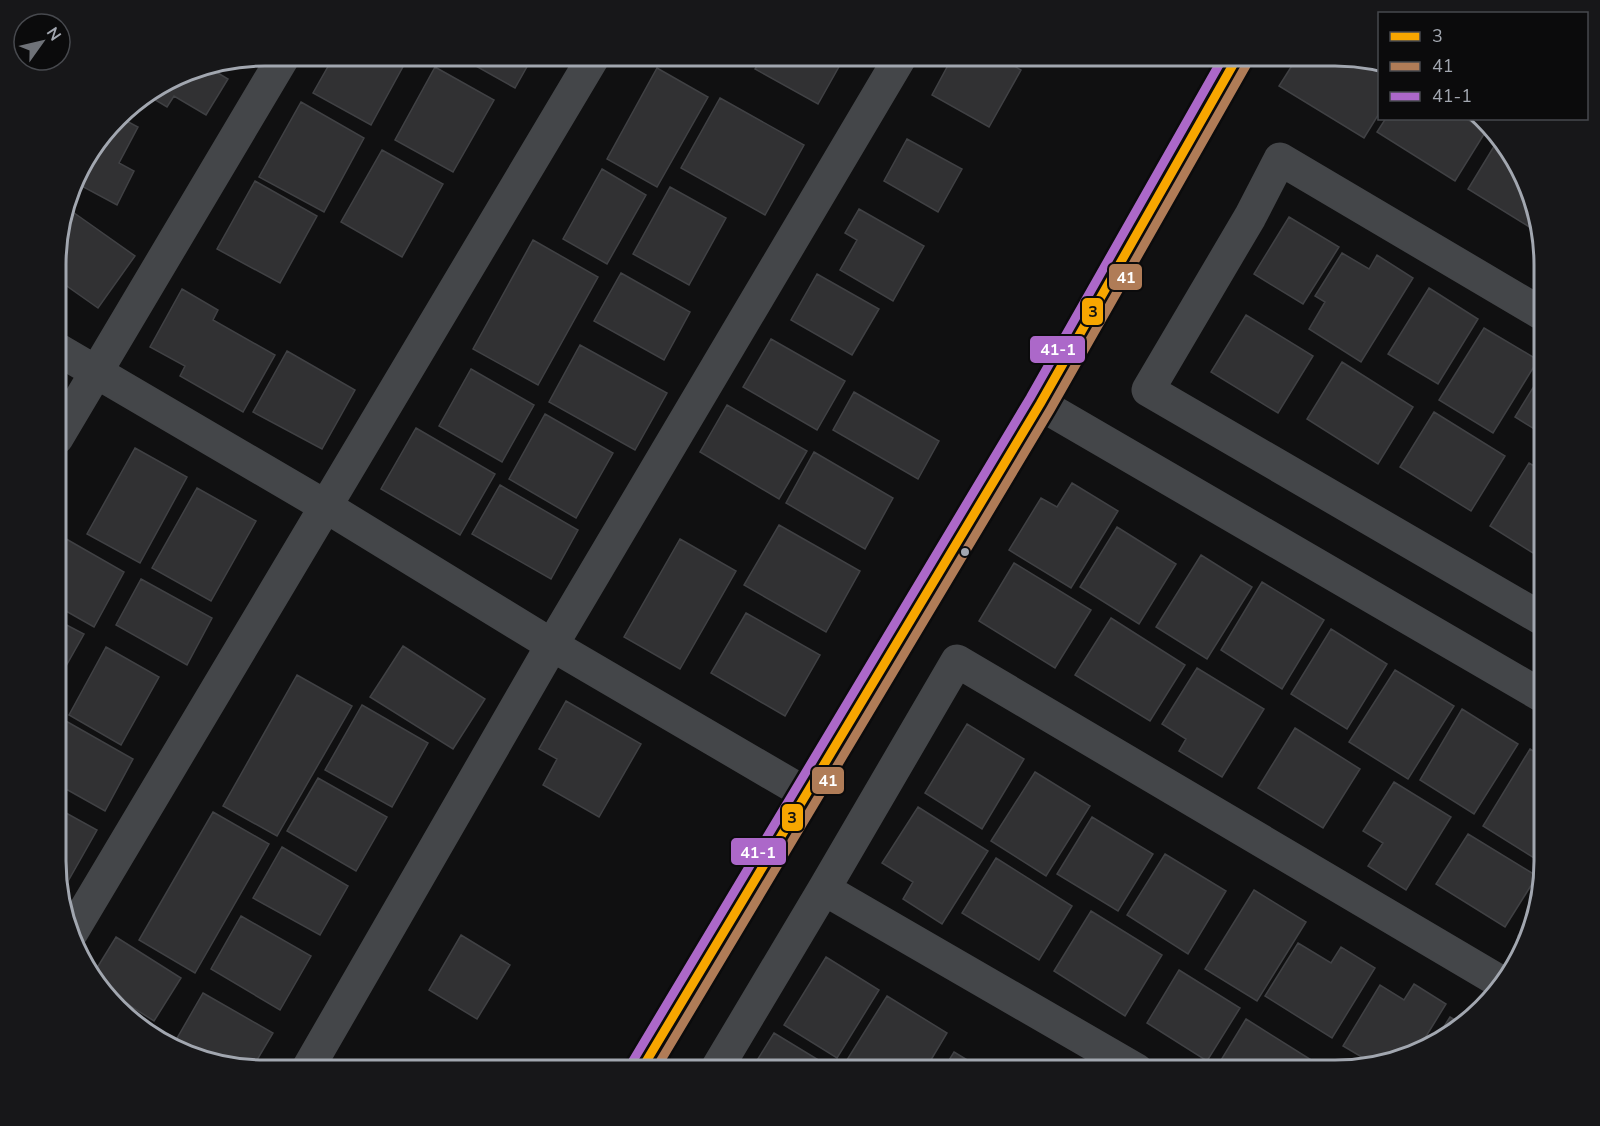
<svg xmlns="http://www.w3.org/2000/svg" width="1600" height="1126" viewBox="0 0 1600 1126" font-family="'Nunito Sans',sans-serif">
  <rect width="100%" height="100%" fill="#101011"/>
  <path fill="#313133" stroke="#404144" stroke-width="1.5" d="M334,56H392L405,63L371,125L313,93Z
    M458,56H533L515,88Z
    M763,56H845L818,104L755,69Z
    M953,56H997L1021,70L989,127L932,95Z
    M1298,56H1349L1373,61L1380,65V112L1364,138L1279,86Z
    M208,67L228,79L206,115L174,96L167,107L147,95L185,71Z
    M435,67L494,100L453,172L395,140Z
    M657,68L708,97L657,187L607,159Z
    M720,98L804,145L765,215L681,168Z
    M301,102L364,138L324,212L259,177Z
    M119,117L138,127L119,163L134,171L117,205L74,182L77,172Z
    M1386,118H1465L1486,131L1455,181L1377,132Z
    M907,139L962,169L938,212L884,181Z
    M1496,143L1507,150L1517,160L1539,233L1468,189Z
    M382,150L443,184L402,257L341,222Z
    M602,169L646,195L607,264L563,239Z
    M255,181L317,216L280,283L217,249Z
    M670,187L726,218L689,285L633,254Z
    M859,209L924,246L893,301L840,270L857,240L845,233Z
    M70,210L135,256L98,308L57,279V238L62,223Z
    M1289,217L1339,247L1303,304L1254,274Z
    M533,240L598,277L538,385L473,349Z
    M1342,253L1369,269L1377,255L1413,278L1361,362L1309,329L1325,302L1315,296Z
    M621,273L690,312L664,360L594,321Z
    M817,274L879,309L852,355L791,320Z
    M1429,288L1478,319L1438,384L1388,354Z
    M182,289L218,310L213,320L275,355L243,412L180,376L185,366L150,347Z
    M1246,315L1313,356L1278,413L1211,372Z
    M1484,328L1538,360L1493,433L1439,400Z
    M771,339L845,381L817,430L743,387Z
    M580,345L667,393L635,450L549,402Z
    M287,351L355,390L322,449L253,412Z
    M1342,362L1413,407L1378,464L1307,419Z
    M471,369L534,405L502,462L439,426Z
    M1544,370V435L1515,417Z
    M854,392L939,441L918,479L833,430Z
    M727,405L807,451L779,499L700,452Z
    M1434,412L1505,456L1471,511L1400,467Z
    M545,414L613,453L576,518L509,479Z
    M416,428L495,474L460,535L381,489Z
    M135,448L187,477L140,563L87,534Z
    M814,452L893,498L865,549L786,503Z
    M1529,463L1544,472V560L1490,526Z
    M1072,483L1118,511L1071,588L1009,550L1041,498L1057,507Z
    M500,485L578,530L551,579L472,534Z
    M197,488L256,521L211,601L152,568Z
    M779,525L860,571L826,632L744,585Z
    M1117,527L1176,564L1139,624L1080,587Z
    M61,536L124,572L94,627L57,606V542Z
    M680,539L736,571L680,669L624,637Z
    M1201,555L1252,587L1207,659L1156,627Z
    M1014,563L1091,610L1055,668L979,621Z
    M141,579L212,618L187,665L116,625Z
    M1262,582L1324,620L1282,689L1221,650Z
    M746,613L820,655L785,716L711,673Z
    M1111,618L1185,665L1150,721L1075,675Z
    M57,620L84,634L57,682Z
    M1331,629L1387,664L1347,729L1291,694Z
    M403,646L485,699L453,749L370,697Z
    M106,647L159,677L121,745L69,715Z
    M1197,668L1264,709L1222,777L1179,751L1186,739L1162,724Z
    M1395,670L1454,706L1408,779L1349,742Z
    M297,675L352,706L277,836L223,806Z
    M566,701L641,744L599,817L543,785L557,759L539,749Z
    M362,705L428,743L392,807L325,770Z
    M1462,709L1518,744L1474,814L1420,780Z
    M57,716L133,759L105,811L57,784Z
    M967,724L1024,759L982,829L925,793Z
    M1295,728L1360,769L1323,828L1258,788Z
    M1530,749L1544,758V842L1534,858L1483,826Z
    M1035,772L1090,806L1046,876L991,841Z
    M318,778L387,817L356,871L287,831Z
    M1394,782L1451,817L1406,890L1368,866L1383,843L1363,831Z
    M918,807L988,851L942,924L903,899L913,882L882,863Z
    M57,808L97,830L67,883L57,878Z
    M213,812L269,844L195,973L139,940Z
    M1092,817L1153,854L1118,911L1057,874Z
    M1468,834L1537,876L1505,927L1436,884Z
    M282,847L348,886L320,935L253,898Z
    M1165,854L1226,891L1188,954L1127,915Z
    M996,858L1072,906L1039,960L962,913Z
    M1254,890L1306,922L1257,1001L1205,969Z
    M1538,903L1533,929L1527,941L1518,936Z
    M1091,911L1162,955L1125,1016L1054,971Z
    M241,916L311,956L280,1010L211,969Z
    M461,935L510,965L477,1019L429,990Z
    M116,937L181,978L154,1021L105,990L92,976Z
    M1298,943L1331,963L1341,947L1375,968L1332,1038L1265,996Z
    M826,957L879,990L837,1058L784,1025Z
    M1179,970L1240,1008L1207,1061L1147,1023Z
    M1414,984L1446,1004L1417,1051L1370,1062L1343,1046L1380,985L1404,1000Z
    M203,993L273,1033L251,1070L215,1063L176,1040Z
    M887,996L947,1033L925,1070H856L845,1063Z
    M1450,1017L1460,1023L1433,1044Z
    M1246,1019L1324,1068L1322,1070H1215Z
    M774,1033L835,1070H751Z
    M954,1052L984,1070H943Z"/>
  <g fill="none" stroke-linecap="round" stroke-linejoin="round">
    <path stroke="#444649" stroke-width="33" d="M1544,315L1280,159L1250,217L1148,390L1544,620
      M57,349L325,506L552,645L805,793
      M1040,404L1544,697
      M57,438L284,56
      M824,889L1137,1070
      M72,932L594,56
      M307,1070L552,645L901,56
      M716,1070L824,889L957,661L1504,984"/>
    <path stroke="#484a4d" stroke-width="33" d="M641,1070L1040,404L1238,56"/>
    <defs>
      <path id="bus-1" d="M641,1070L1040,404L1238,56"/>
      <path id="bus-2" d="M655,1070L1050,410L1248,62"/>
      <path id="bus-3" d="M631,1064L1030,398L1224,56"/>
    </defs>
    <use href="#bus-1" stroke="#0b0b0c" stroke-width="14"/>
    <use href="#bus-2" stroke="#0b0b0c" stroke-width="14"/>
    <use href="#bus-3" stroke="#0b0b0c" stroke-width="14"/>
    <use href="#bus-1" stroke="#f7a600" stroke-width="9"/>
    <use href="#bus-2" stroke="#b07c57" stroke-width="9"/>
    <use href="#bus-3" stroke="#ac68c9" stroke-width="9"/>
  </g>
  <circle fill="#a2a7b0" stroke="#0b0b0c" stroke-width="2" cx="965" cy="552" r="5"/>
  <path d="M0 0H1600V1126H0ZM265 66H1335A199 199 0 0 1 1534 265V861A199 199 0 0 1 1335 1060H265A199 199 0 0 1 66 861V265A199 199 0 0 1 265 66Z" fill="#171719" fill-rule="evenodd"/>
  <path fill="none" stroke="#a2a7b0" stroke-width="3" d="M265 66H1335A199 199 0 0 1 1534 265V861A199 199 0 0 1 1335 1060H265A199 199 0 0 1 66 861V265A199 199 0 0 1 265 66Z"/>
  <g stroke="#0b0b0c" stroke-width="2">
    <rect x="1108" y="263" width="35" height="28" rx="6" fill="#b07c57"/>
    <rect x="1081" y="297" width="23" height="29" rx="6" fill="#f7a600"/>
    <rect x="1029" y="335" width="57" height="29" rx="6" fill="#ac68c9"/>
    <rect x="811" y="766" width="34" height="29" rx="6" fill="#b07c57"/>
    <rect x="781" y="803" width="23" height="29" rx="6" fill="#f7a600"/>
    <rect x="730" y="837" width="57" height="29" rx="6" fill="#ac68c9"/>
  </g>
  <g font-size="16" text-anchor="middle" font-weight="bold" fill="#fff">
    <text x="1126" y="283">41</text>
    <text x="1058" y="355">41-1</text>
    <text x="828" y="786">41</text>
    <text x="758" y="858">41-1</text>
  </g>
  <g font-size="16" text-anchor="middle" font-weight="bold" fill="#111">
    <text x="1093" y="317">3</text>
    <text x="792" y="823">3</text>
  </g>
  <rect x="1378" y="12" width="210" height="108" fill="#0b0b0c" stroke="#47494e" stroke-width="1.5"/>
  <rect x="1390" y="32" width="30" height="9" fill="#f7a600" stroke="#47494e" stroke-width="1.5"/>
  <text x="1432" y="42" font-size="18" fill="#a2a7b0">3</text>
  <rect x="1390" y="62" width="30" height="9" fill="#b07c57" stroke="#47494e" stroke-width="1.5"/>
  <text x="1432" y="72" font-size="18" fill="#a2a7b0">41</text>
  <rect x="1390" y="92" width="30" height="9" fill="#ac68c9" stroke="#47494e" stroke-width="1.5"/>
  <text x="1432" y="102" font-size="18" fill="#a2a7b0">41-1</text>
  <g transform="translate(42 42) rotate(56)"><circle r="28" fill="#0b0b0c" stroke="#47494e" stroke-width="1.5"/>
  <path d="M0-4.5L10 22L0 15L-10 22Z" fill="#6f7278"/>
  <text y="-9" font-size="16" font-weight="bold" text-anchor="middle" fill="#a2a7b0">N</text>
  </g>
</svg>
